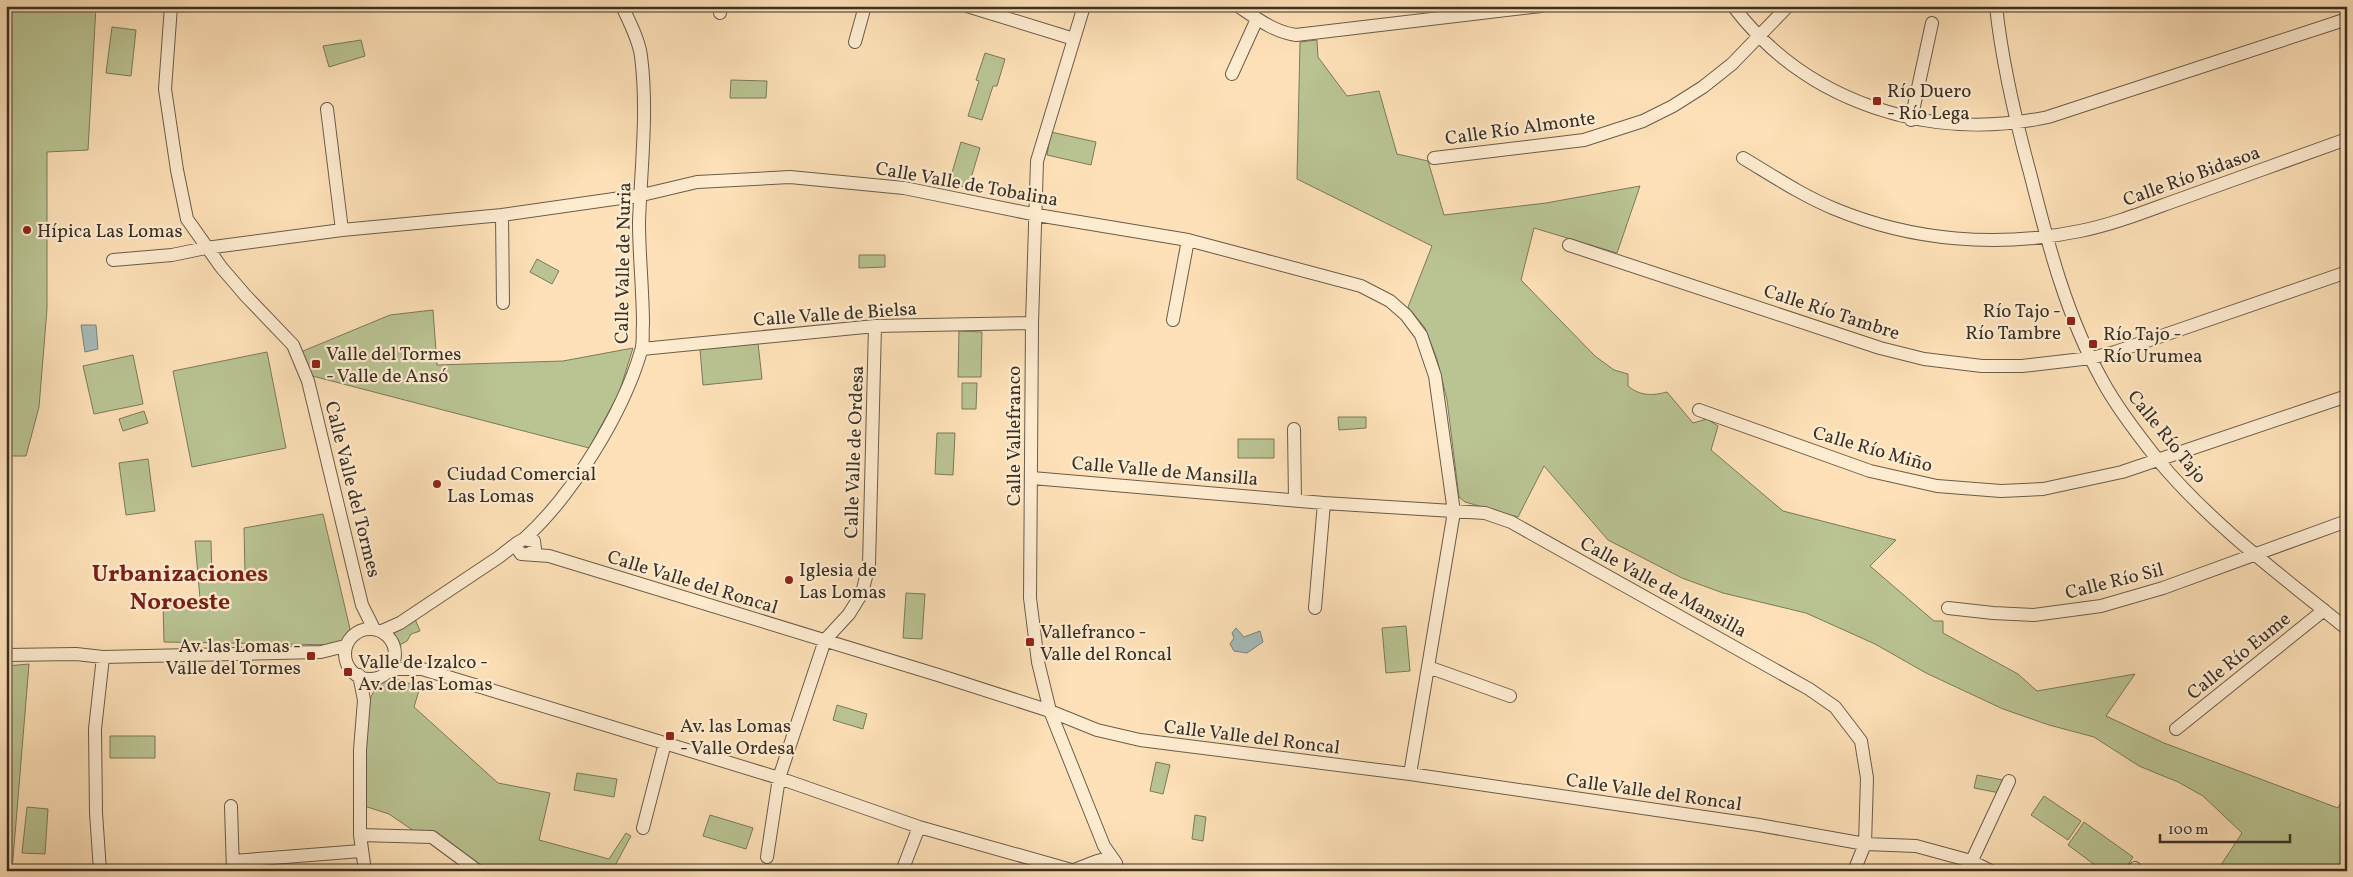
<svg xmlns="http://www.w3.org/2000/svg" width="2353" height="877" viewBox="0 0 2353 877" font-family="Vollkorn,serif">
  <rect width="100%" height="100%" fill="#fee1b8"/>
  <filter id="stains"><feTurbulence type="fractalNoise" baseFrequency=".004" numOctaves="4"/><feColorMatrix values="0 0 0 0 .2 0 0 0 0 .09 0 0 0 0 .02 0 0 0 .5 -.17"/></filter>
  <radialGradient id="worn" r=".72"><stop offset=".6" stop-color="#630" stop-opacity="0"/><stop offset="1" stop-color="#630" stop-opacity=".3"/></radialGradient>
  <path fill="#bac493" stroke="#7a7a5c" d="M6,6H96L88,150L47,152V309L39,407L26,456H6Z
    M112,27L136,30L131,76L106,73Z
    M361,40L365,56L329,67L323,46Z
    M1317,40L1318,57L1347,96L1379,91L1397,154L1428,161L1444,215L1546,203L1640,186L1617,253L1534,228L1521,280L1595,356L1614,370L1628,374V386C1640,396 1652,396 1667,392L1693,423L1707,419L1718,426L1711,450L1783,511L1896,540L1870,566L1934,621H1943V633L2018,674L2037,691L2135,674L2106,716L2164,743L2338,808L2347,791V871H2217L2242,833L2203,796L2178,782L2139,766L2094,737L2049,725L2003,709L1926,673L1875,644L1806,613L1723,593L1682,578L1608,540L1544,466L1518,517L1465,502L1459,497L1447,400L1437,359L1425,328L1408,307L1432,246L1297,179L1300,42Z
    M985,53L1005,59L997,86H993L982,120L968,116L979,81L976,80Z
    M731,80L767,81L766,98H730Z
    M1051,132L1096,142L1091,165L1047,155Z
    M961,142L980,148L968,188L949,183Z
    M859,255H885V267L859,268Z
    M537,259L559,271L552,284L530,272Z
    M433,310L437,365L563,361L633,348L619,393L589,448L301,373L291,356L390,315Z
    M959,331L982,332L981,377H958Z
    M758,343L762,379L703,385L700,349Z
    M267,352L286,448L192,467L173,371Z
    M133,355L143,404L94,414L83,366Z
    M962,383H977L976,409H962Z
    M144,411L148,423L123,431L119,419Z
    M1338,417H1366V428L1339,430Z
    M937,433H955L953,475L935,474Z
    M1238,439H1274V458H1238Z
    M148,459L155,511L126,515L119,463Z
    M323,514L350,629L340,645L164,642L163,604L200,599L195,541H211L212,577L245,573L244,528Z
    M906,593L925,594L922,639L903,638Z
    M415,619L420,631L411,634L407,641L398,646L393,635L396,630Z
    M1406,626L1410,671L1386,673L1382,628Z
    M29,664L12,871H6V666Z
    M387,676L420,687L414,707L498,783L550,793L539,840L609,859L626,833L631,836L612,871H467L443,851L389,814L355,803L367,705L379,681Z
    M837,705L867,714L863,729L833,720Z
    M110,736H155V758H110Z
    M1156,762L1170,765L1163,794L1150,791Z
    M577,773L617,779L614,797L574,790Z
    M1977,775L2003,780L2000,793L1974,788Z
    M2044,796L2081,821L2068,840L2031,815Z
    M27,807L48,809L45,854L22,853Z
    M710,815L753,828L746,849L703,836Z
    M1195,815L1206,817L1203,841L1192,839Z
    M2084,822L2133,857L2124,871H2103L2068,845Z"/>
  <path fill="#a4bbb9" stroke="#7a837e" d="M81,325H96L98,349L85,352Z
    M1236,628L1244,637L1260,631L1263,642L1247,653L1234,651L1230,644L1234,638L1232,633Z"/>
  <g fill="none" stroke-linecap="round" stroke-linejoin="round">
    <defs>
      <path id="minor" d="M171,6L165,89L177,170L187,219L221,267L246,296L293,345L308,381L362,605L374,629
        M967,6L1074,39
        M1084,6L1037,161L1032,323L1030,598L1038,662L1050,711L1104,846L1116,863L1117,871
        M1238,6C1256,18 1274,32 1296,35L1541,6
        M1733,6C1807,104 1931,142 2048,117L2347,19
        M1996,6C2002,63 2015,118 2030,173C2048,244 2066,315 2102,380C2117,408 2138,435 2158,460C2212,525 2282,576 2347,629
        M720,13L721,6
        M855,42L865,6
        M1232,74L1257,19
        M327,109L342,230
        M1911,120L1932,23
        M1434,158L1584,140L1643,121L1673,106L1703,87L1732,64L1788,6
        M1743,158C1773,176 1803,196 1835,209C1912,241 1998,248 2080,231C2115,224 2149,210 2183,198C2238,178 2292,159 2347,139
        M502,215L503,303
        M1569,245L1880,348L1924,359L1982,366H2022L2091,358L2115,352L2347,272
        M113,260L172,255L206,248L342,230L502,215L642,195L697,182L790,177L904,188L1037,215L1188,240L1361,286L1390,301L1406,315L1421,335L1435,376L1454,512L1410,774
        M1173,320L1188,240
        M642,349L875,326L1032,323
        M1699,410L1870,471L1937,486L2001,491L2043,489L2122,472L2347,396
        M1294,429L1295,500
        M1032,478L1324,503L1485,513L1511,522L1809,689L1835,707L1861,741L1867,778L1865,844L1854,871
        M524,539C572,496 623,413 641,351C644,343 642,333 643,325C643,291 639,256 639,222C641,167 648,111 641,56C639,40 629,21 622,6
        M529,554L535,549L534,541L524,539L517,543V548L521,554L549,556L938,675L1050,711L1097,730L1140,740L1410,774L1759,825L1865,844L1916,846L1971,861L1991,871
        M1315,608L1324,503
        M1948,608L1993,613L2034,615L2101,606L2163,588L2347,521
        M345 654a25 25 0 1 1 50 0a25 25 0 1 1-50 0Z
        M382,631L400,623L499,557L517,543
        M6,655L76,654L103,657L321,652L345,646
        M1428,667L1510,696
        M392,669H422L779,778L919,827L1075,871
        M359,675L364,700L360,750V835L365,871
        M2176,729L2324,610
        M231,806L233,871
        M643,828L665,743
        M360,835L432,837L478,871
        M767,857L779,778L825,640L849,614L862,593L869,565L875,326
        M233,861L361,851
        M1073,870C1084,867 1103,857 1112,859
        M100,871L96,813L95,729L103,657
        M902,871L919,827
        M1967,871L2009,781
        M2133,871L2135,868"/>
    </defs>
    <use href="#minor" stroke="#6b5c4a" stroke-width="14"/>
    <use href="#minor" stroke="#feecd1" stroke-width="12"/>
  </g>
  <g fill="#8f2418" stroke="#feecd1" stroke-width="2">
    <rect x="1872" y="96" width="10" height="10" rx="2.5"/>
    <circle cx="27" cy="230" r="5"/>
    <rect x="2066" y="316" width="10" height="10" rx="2.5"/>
    <rect x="2088" y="339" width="10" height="10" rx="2.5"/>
    <rect x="311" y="359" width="10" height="10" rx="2.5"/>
    <circle cx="437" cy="484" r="5"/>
    <circle cx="789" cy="580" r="5"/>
    <rect x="1025" y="637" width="10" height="10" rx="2.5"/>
    <rect x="306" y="651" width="10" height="10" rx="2.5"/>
    <rect x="343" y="667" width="10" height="10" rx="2.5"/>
    <rect x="665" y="731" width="10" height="10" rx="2.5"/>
  </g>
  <g text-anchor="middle" stroke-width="4.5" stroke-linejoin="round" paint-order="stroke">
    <g font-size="19" fill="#3a3026" stroke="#feecd1" text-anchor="start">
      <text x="1887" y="97">Río Duero<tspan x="1887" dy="22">- Río Lega</tspan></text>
      <text x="37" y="237">Hípica Las Lomas</text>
      <text x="2061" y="317" text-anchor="end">Río Tajo -<tspan x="2061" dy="22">Río Tambre</tspan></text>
      <text x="2103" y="340">Río Tajo -<tspan x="2103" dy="22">Río Urumea</tspan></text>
      <text x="326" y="360">Valle del Tormes<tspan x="326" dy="22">- Valle de Ansó</tspan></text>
      <text x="447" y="480">Ciudad Comercial<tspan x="447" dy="22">Las Lomas</tspan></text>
      <text x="799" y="576">Iglesia de<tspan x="799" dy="22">Las Lomas</tspan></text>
      <text x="1040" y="638">Vallefranco -<tspan x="1040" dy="22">Valle del Roncal</tspan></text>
      <text x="301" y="652" text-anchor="end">Av. las Lomas -<tspan x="301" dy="22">Valle del Tormes</tspan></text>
      <text x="358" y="668">Valle de Izalco -<tspan x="358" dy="22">Av. de las Lomas</tspan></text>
      <text x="680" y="732">Av. las Lomas<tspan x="680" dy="22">- Valle Ordesa</tspan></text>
    </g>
    <g font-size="19" fill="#3a3026" stroke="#feecd1">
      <text transform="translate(1520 127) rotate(-8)" y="7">Calle Río Almonte</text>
      <text transform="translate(2191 175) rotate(-20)" y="7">Calle Río Bidasoa</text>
      <text transform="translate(967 183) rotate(10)" y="7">Calle Valle de Tobalina</text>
      <text transform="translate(622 263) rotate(-89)" y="7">Calle Valle de Nuria</text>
      <text transform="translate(1832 311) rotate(18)" y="7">Calle Río Tambre</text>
      <text transform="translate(835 313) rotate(-4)" y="7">Calle Valle de Bielsa</text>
      <text transform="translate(1013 436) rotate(-90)" y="7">Calle Vallefranco</text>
      <text transform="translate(2168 436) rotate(51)" y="7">Calle Río Tajo</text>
      <text transform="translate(1873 448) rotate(16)" y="7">Calle Río Miño</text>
      <text transform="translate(853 452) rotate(-88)" y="7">Calle Valle de Ordesa</text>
      <text transform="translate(1165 470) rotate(5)" y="7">Calle Valle de Mansilla</text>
      <text transform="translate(354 489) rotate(76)" y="7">Calle Valle del Tormes</text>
      <text transform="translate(2114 580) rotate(-14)" y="7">Calle Río Sil</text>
      <text transform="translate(693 581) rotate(17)" y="7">Calle Valle del Roncal</text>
      <text transform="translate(1664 586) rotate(29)" y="7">Calle Valle de Mansilla</text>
      <text transform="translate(2238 655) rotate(-39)" y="7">Calle Río Eume</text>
      <text transform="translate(1252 736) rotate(7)" y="7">Calle Valle del Roncal</text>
      <text transform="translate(1654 791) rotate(8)" y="7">Calle Valle del Roncal</text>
    </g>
    <g font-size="24" font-weight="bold" fill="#7a1f14" stroke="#feecd1">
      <text x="180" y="581">Urbanizaciones<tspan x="180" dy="28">Noroeste</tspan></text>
    </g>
  </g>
  <rect width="2353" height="877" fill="none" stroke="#fee1b8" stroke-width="25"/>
  <rect x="8" y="8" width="2338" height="862" fill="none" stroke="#3a3026" stroke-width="2.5"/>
  <rect x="12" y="12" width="2328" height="852" fill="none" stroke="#3a3026"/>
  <path d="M2160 834v8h130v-8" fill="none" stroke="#3a3026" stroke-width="2.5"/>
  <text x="2168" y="834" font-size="15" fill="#3a3026" stroke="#feecd1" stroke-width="4" paint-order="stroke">100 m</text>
  <rect width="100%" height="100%" filter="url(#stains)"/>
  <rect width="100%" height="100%" fill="url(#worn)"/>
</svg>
